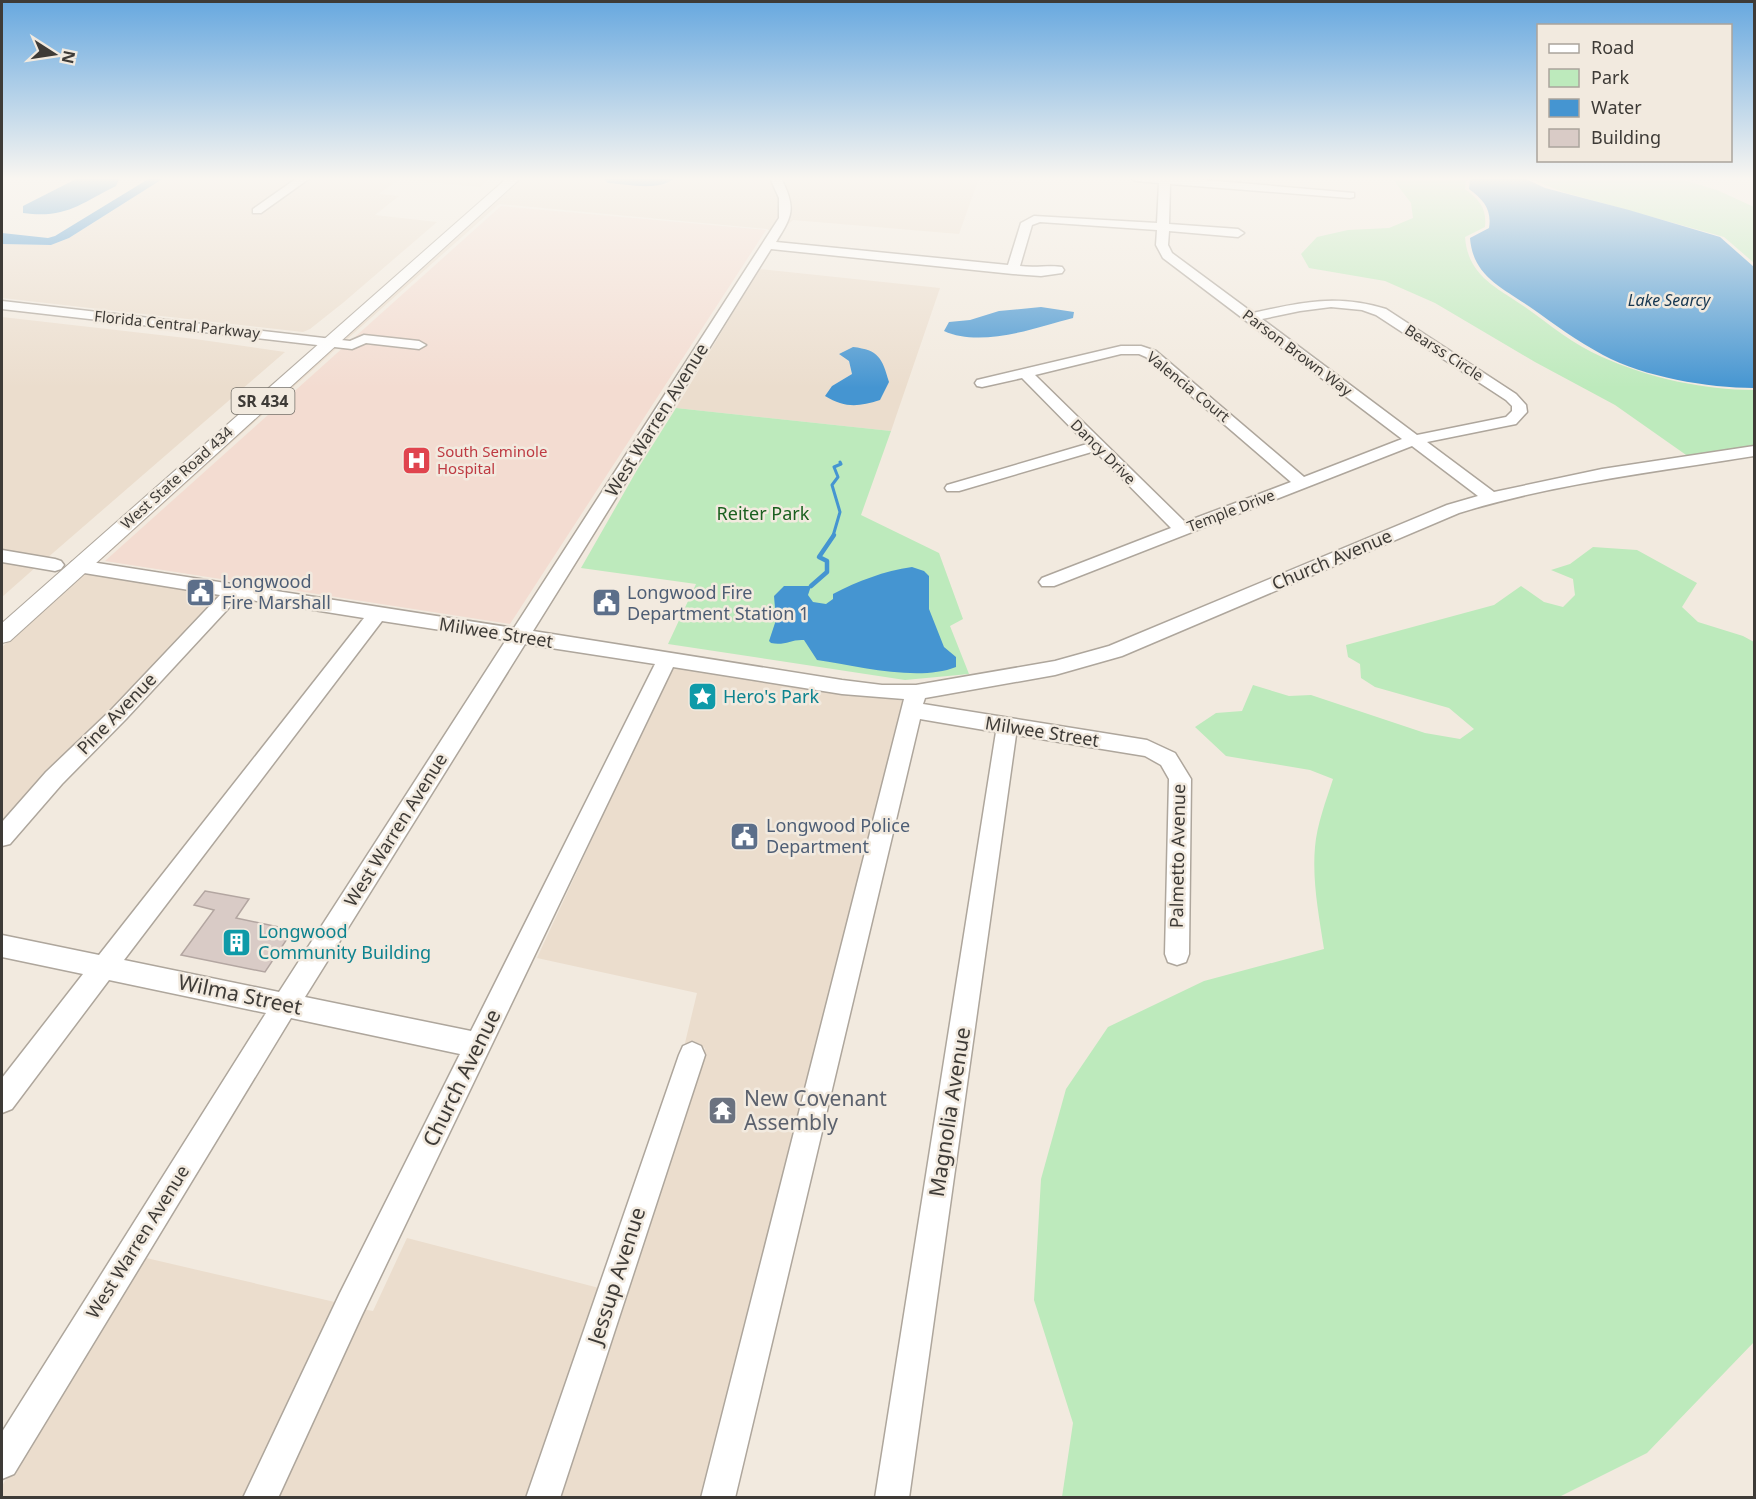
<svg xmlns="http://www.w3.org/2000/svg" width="1756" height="1499" viewBox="0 0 1756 1499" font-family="'Noto Sans',sans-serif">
  <rect width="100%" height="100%" fill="#f2eadf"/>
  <path fill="#ebddcd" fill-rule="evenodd" d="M164,178H300L251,211L259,213L309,178H490L480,187L399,179L379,194L399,196L375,215L437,222L344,302L310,329L303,332L2,298V244L51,245L69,238Z
    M521,178H603L666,185L675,178H770L780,198V218L515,631L94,564L335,346H339L98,563L509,628L516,625L770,231L767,229L499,204L345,341H340Z
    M779,178H979L959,234L793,220L784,228L789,218L791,208L789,197Z
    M759,269L940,288L891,431L676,408ZM849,361L880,400L832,386L852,374Z
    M2,317L195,339L285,352L46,559L2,552Z
    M2,561L36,567L2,597Z
    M85,572L223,594L2,826V647Z
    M672,666L904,701L704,1497H558L705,1048L685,1043L697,993L537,958Z
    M407,1238L599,1288L529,1497L275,1498L362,1309L373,1311Z
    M142,1257L339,1303L246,1497L2,1498V1486Z"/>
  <path fill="#f3dcd1" d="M501,206L766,230L510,624L105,561Z"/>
  <path fill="#bdeabc" d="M1392,178H1469L1466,180L1465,189C1480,200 1487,209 1485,227L1465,237C1468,276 1496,287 1525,307C1549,324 1574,345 1602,357C1649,378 1704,390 1754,390V447L1689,457L1615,405L1535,362L1435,303L1385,281L1309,268L1301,254L1317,237L1348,230L1389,228L1413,218L1411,203Z
    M1528,178H1677L1717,190L1754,207V263L1724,237L1563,192Z
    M676,408L891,431L861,515L939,553L963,619L950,626L969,674L905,680L668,644L696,584L581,568L637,470Z
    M1593,547L1637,550L1697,583L1682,607L1698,622L1743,636L1754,642V1342L1647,1453L1559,1497H1062L1073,1423L1034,1300L1041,1179L1066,1089L1108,1027L1204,981L1324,949C1319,916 1312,881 1315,847C1317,824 1326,801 1333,779L1310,770L1226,756L1195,727L1216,713L1242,711L1253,685L1289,696L1311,695L1425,733L1460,739L1474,729L1449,708L1375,687L1361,678L1360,664L1348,657L1346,645L1494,605L1521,586L1544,602L1563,607L1575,595L1573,579L1551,570L1570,564Z"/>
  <path fill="#4595d1" d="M78,178L119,179L116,186C80,204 65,219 23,213V206Z
    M150,178H164L69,238L51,245L2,244V233L48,238L55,236Z
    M603,178H675C657,192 629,184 608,183Z
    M1477,178H1524L1545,188L1629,210L1720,237L1754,267V388C1708,388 1644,377 1603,355C1577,341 1554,324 1530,307C1501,287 1473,276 1470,238L1489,228C1492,210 1484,200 1469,189L1470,180Z
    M1041,307L1074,312L1073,318C1035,328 981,348 944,331L949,322L970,320L999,311Z
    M853,347C879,350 882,358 889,382L880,400C858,407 845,408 825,396L832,386L852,374L849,361L839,354Z
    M912,567L924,571L929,576V609L944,647L956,657V667C918,682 858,666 817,660L804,640C791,639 785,646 771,643L769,641L776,620L774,596L784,586H811L808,595L813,602L826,604L833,599V594C858,581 884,571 912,567Z"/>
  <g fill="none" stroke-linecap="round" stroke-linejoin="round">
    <path stroke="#4595d1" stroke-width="3" d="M833,536L840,512L832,485L838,477L834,467L841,464L840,462"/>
    <path stroke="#4595d1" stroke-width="4.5" d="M811,586L827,572V561L819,557L834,535"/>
  </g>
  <path fill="#d9cbc6" stroke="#b3a6a1" stroke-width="1.5" d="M205,891L249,899L236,918L293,930L265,972L181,955L214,910L194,905Z"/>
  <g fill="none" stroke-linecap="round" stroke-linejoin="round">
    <defs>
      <path id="minor" d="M297,178H310L261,213H253V209Z
        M770,178H781C796,208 793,215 776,242L1008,265L1021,223L1034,216L1157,223L1159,183L1136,181L1131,178H1182L1354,193V197L1350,198L1170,184L1169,224L1238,229L1244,233L1238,237L1169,231L1168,245L1172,253L1253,313C1302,302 1337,294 1386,309L1516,394L1526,405L1527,412L1516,424L1427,442L1494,492L1602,469L1754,446V456C1655,472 1556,483 1459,513L1122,656L1055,675L925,698L923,704L1147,740L1175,753L1191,779L1189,954L1186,962L1177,965L1168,962L1165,954L1169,779L1161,765L1145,756L1016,735L909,1498H875L996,732L920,719L735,1498H701L904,699L842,694L673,667L362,1315L278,1498H243L340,1293L460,1054L291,1018L14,1474L2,1479V1432L266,1013L109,980L12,1109L2,1113V1078L83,974L2,957V935L99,955L364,618L238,598L126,719L62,784L10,844L2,846V822L46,772L112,709L220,595L78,572L72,570L69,566L72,562L78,560L514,628L779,218V198ZM1040,222L1157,230L1156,245L1163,258L1402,439L1304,477L1156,351L1141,346H1121L977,380L975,383L977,386L982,387L1022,378L1087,444L947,485L945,488L947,491H959L1095,451L1171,528L1042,578L1039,582L1042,586H1054L1412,446L1478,496L1447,505L1109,646L1055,661L916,685H882L842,680L533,631L771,249L1013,274L1041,276L1062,273L1064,270L1062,267C1051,265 1034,268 1020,266L1032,225ZM1331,307L1362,310L1376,315L1506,400L1512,406V411L1506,417L1417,435L1262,319L1300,311ZM1121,354H1139L1146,357L1291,482L1185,522L1035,375ZM382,621L506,640L279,992L124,960ZM525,644L655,664L471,1031L305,997Z
        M2,301L350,341L364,335L419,341L426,345L419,349L366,343L352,349L2,309Z
        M2,550L55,559L61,561L64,565L61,569L55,571L2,562Z
        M692,1042L701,1046L705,1055L560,1498H526L679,1055L683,1046Z"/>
      <path id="major" d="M507,178H521L10,641L2,643V623Z"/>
    </defs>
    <use href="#minor" stroke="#aea69c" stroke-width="3"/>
    <use href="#major" stroke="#aea69c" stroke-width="2"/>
    <use href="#minor" fill="#fff" fill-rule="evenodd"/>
    <use href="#major" fill="#fff" fill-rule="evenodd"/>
  </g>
  <linearGradient id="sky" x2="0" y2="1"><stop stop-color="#67a8df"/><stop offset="0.46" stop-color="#f9f6f1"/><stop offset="1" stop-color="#f9f6f1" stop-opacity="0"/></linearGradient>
  <rect width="1756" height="388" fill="url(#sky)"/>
  <defs>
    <symbol id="hospital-square" viewBox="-11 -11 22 22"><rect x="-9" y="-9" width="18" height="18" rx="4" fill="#e0444e" stroke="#f2eadf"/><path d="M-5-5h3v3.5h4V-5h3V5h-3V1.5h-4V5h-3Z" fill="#fff"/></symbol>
    <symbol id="civic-square" viewBox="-11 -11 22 22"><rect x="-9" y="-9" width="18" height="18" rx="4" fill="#5c6f8a" stroke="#f2eadf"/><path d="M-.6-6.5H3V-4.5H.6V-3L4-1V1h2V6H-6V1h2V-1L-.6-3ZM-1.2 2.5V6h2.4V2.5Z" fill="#fff"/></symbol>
    <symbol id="sight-square" viewBox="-11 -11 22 22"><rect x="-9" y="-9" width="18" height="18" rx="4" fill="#0f9aa8" stroke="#f2eadf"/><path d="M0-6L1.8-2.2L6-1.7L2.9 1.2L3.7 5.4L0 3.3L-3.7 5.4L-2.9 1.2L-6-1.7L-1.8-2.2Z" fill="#fff"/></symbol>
    <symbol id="building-square" viewBox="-11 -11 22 22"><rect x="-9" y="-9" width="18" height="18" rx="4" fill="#0f9aa8" stroke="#f2eadf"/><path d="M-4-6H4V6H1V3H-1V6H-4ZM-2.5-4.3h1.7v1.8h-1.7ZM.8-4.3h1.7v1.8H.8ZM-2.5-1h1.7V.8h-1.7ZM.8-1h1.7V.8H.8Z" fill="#fff"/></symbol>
    <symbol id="temple-square" viewBox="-11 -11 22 22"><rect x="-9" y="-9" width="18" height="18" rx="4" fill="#6b7280" stroke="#f2eadf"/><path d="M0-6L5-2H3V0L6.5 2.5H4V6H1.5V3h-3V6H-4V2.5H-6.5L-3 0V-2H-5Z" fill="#fff"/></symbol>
  </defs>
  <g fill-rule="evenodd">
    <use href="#hospital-square" x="400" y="444" width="33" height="33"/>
    <use href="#civic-square" x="184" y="576" width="33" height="33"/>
    <use href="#civic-square" x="590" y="586" width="33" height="33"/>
    <use href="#sight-square" x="686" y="680" width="33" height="33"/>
    <use href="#civic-square" x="728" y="820" width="33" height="33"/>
    <use href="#building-square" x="220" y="926" width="33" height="33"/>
    <use href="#temple-square" x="706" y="1094" width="33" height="33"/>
  </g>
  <g text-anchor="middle" stroke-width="5" stroke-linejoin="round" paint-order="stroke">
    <g font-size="15" fill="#3e3b37" stroke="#f2eadf">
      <text transform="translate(177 325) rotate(6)" y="5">Florida Central Parkway</text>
      <text transform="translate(1297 353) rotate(37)" y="5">Parson Brown Way</text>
      <text transform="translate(1444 353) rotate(33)" y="5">Bearss Circle</text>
      <text transform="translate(1188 387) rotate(39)" y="5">Valencia Court</text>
      <text transform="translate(1103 452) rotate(45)" y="5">Dancy Drive</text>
      <text transform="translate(177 478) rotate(-42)" y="5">West State Road 434</text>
      <text transform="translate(1231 511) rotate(-21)" y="5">Temple Drive</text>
    </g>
    <g font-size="15" fill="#be3a42" stroke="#f2eadf" text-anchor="start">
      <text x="437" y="457">South Seminole<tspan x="437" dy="17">Hospital</tspan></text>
    </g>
    <g font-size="16" font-style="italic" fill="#163751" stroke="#f2eadf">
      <text x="1669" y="306">Lake Searcy</text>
    </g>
    <rect fill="#f2eadf" stroke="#747069" stroke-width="1.5" x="231.5" y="388" width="63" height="26" rx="4.5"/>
    <g font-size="16" font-weight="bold" fill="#3e3b37">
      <text x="263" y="407">SR 434</text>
    </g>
    <g font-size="18" fill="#3e3b37" stroke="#f2eadf">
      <text transform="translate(657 420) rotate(-58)" y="6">West Warren Avenue</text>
      <text transform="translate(1332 560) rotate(-23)" y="6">Church Avenue</text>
      <text transform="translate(496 633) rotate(9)" y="6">Milwee Street</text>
      <text transform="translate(117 714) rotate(-46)" y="6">Pine Avenue</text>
      <text transform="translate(1042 732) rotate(9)" y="6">Milwee Street</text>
      <text transform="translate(396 830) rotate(-58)" y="6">West Warren Avenue</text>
      <text transform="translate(1178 856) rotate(-89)" y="6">Palmetto Avenue</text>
      <text transform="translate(138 1242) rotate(-58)" y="6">West Warren Avenue</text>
    </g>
    <g font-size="18" fill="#1b601f" stroke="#f2eadf">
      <text x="763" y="520">Reiter Park</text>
    </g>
    <g font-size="18" fill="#4e5e75" stroke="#f2eadf" text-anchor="start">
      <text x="222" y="588">Longwood<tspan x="222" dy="21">Fire Marshall</tspan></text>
      <text x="627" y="599">Longwood Fire<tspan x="627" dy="21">Department Station 1</tspan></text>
      <text x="766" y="832">Longwood Police<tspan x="766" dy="21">Department</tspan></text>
    </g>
    <g font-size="18" fill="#0d838f" stroke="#f2eadf" text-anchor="start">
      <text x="723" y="703">Hero's Park</text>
      <text x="258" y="938">Longwood<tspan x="258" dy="21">Community Building</tspan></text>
    </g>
    <g font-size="21" fill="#3e3b37" stroke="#f2eadf">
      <text transform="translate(240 995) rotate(12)" y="7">Wilma Street</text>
      <text transform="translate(462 1078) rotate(-64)" y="7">Church Avenue</text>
      <text transform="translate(950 1112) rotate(-81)" y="7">Magnolia Avenue</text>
      <text transform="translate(617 1276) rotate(-72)" y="7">Jessup Avenue</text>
    </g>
    <g font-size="21" fill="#5b616d" stroke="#f2eadf" text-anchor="start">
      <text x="744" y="1106">New Covenant<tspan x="744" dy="24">Assembly</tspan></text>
    </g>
  </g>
  <rect width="1756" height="1499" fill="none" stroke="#3e3b37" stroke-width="6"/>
  <rect x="1537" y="24" width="195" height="138" fill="#f2eadf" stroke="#aaa49c" stroke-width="1.5"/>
  <rect x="1549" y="44" width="30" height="9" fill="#ffffff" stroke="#aaa49c" stroke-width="1.5"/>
  <text x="1591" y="54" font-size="18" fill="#3e3b37">Road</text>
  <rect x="1549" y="69" width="30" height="18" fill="#bdeabc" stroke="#aaa49c" stroke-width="1.5"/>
  <text x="1591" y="84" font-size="18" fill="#3e3b37">Park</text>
  <rect x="1549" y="99" width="30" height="18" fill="#4595d1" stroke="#aaa49c" stroke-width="1.5"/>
  <text x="1591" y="114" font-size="18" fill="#3e3b37">Water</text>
  <rect x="1549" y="129" width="30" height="18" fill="#d9cbc6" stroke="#aaa49c" stroke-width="1.5"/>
  <text x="1591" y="144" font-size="18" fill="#3e3b37">Building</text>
  <g transform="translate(54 54) rotate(102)" stroke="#f2eadf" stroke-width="4.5" paint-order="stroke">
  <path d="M0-4.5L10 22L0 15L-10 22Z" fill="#3e3b37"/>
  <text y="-9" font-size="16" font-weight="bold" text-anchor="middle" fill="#3e3b37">N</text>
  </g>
</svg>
